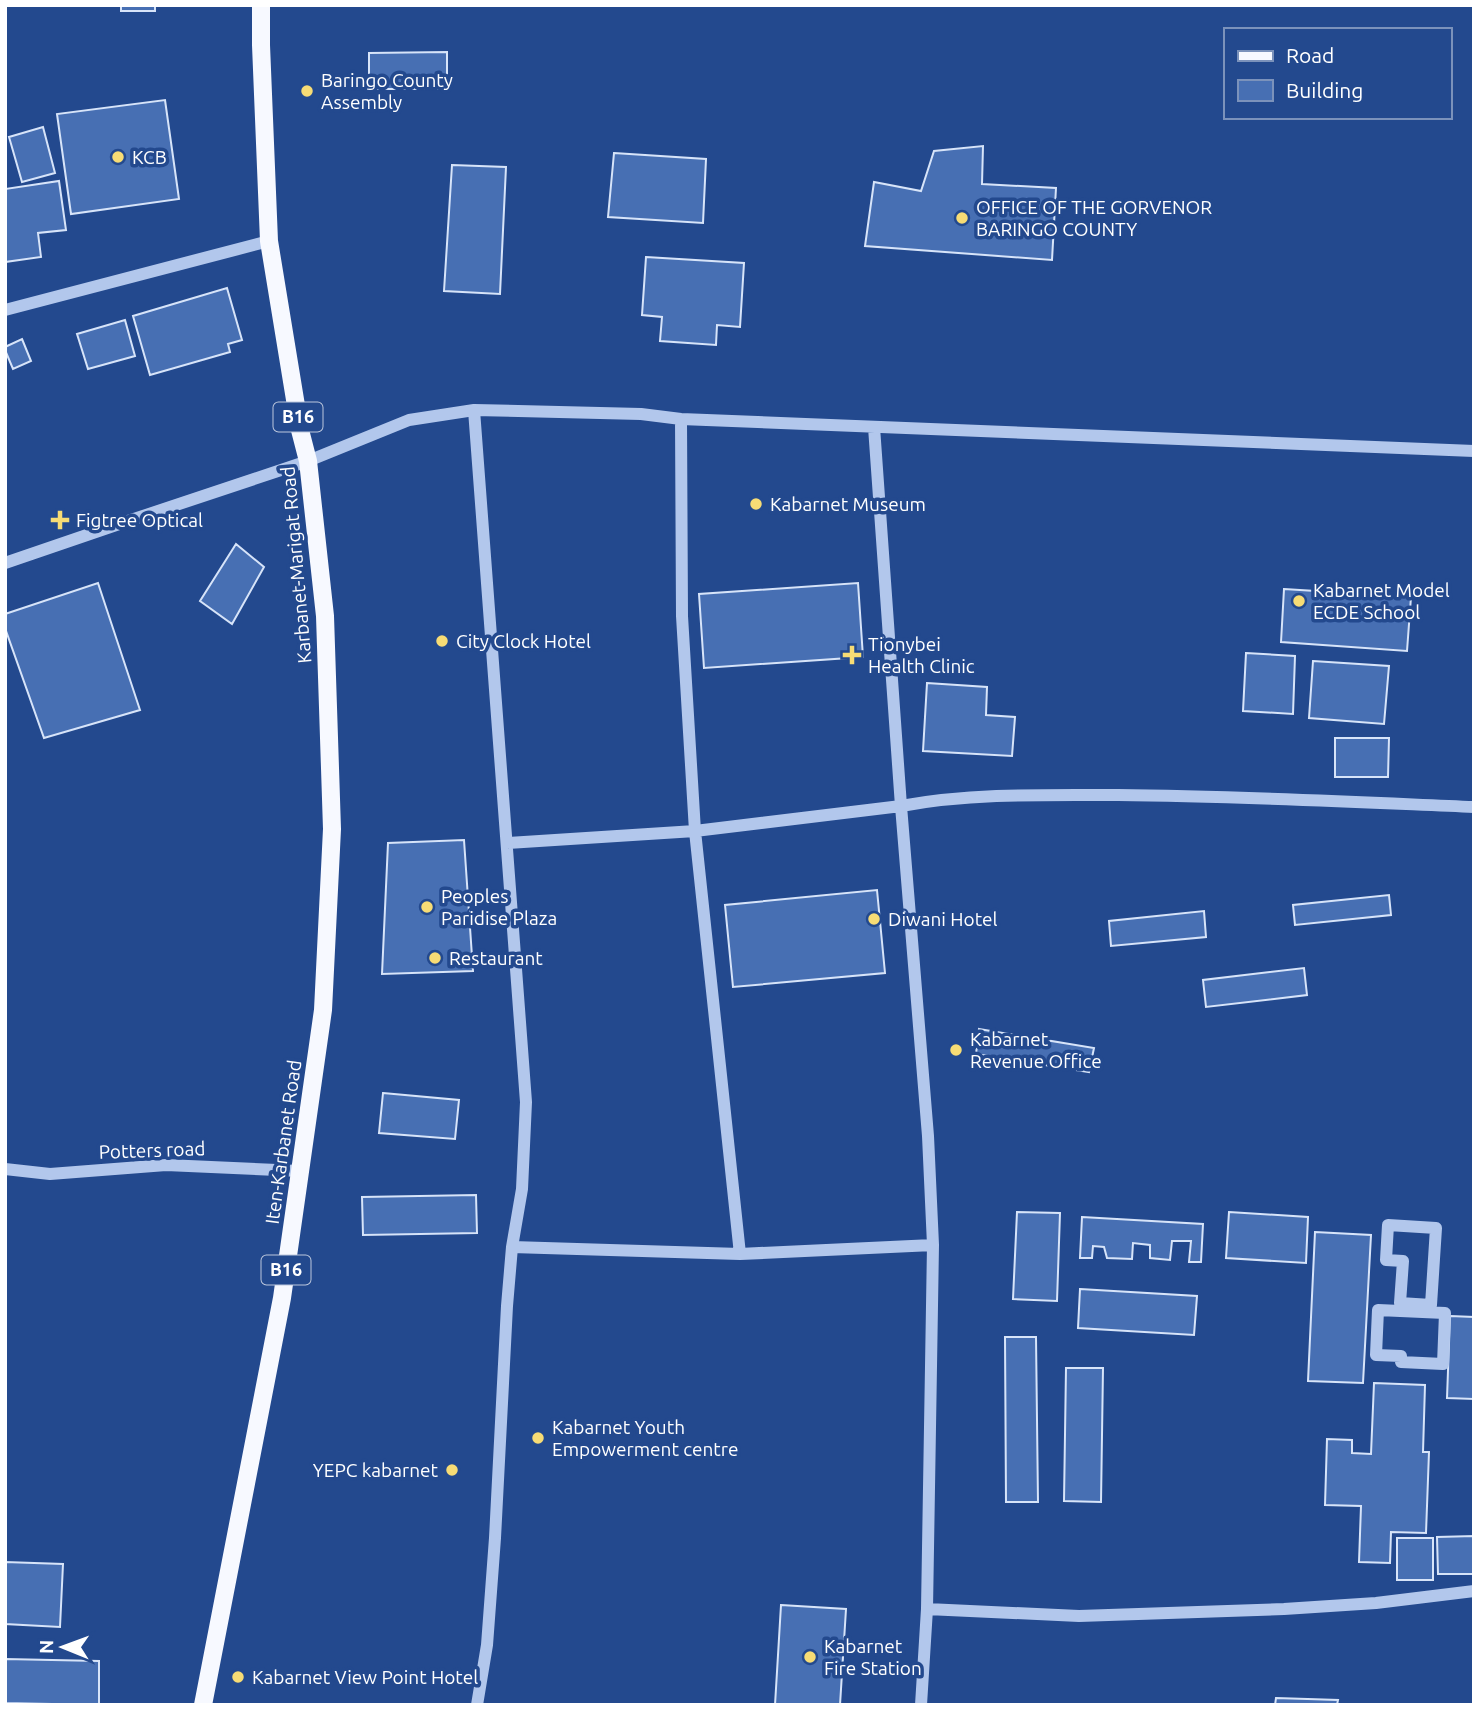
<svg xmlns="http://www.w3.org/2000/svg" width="1479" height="1710" viewBox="0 0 1479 1710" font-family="Ubuntu,sans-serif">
  <rect width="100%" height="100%" fill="#23498e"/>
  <path fill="#476fb3" stroke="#d7e4f9" stroke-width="2" d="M121,5H155V11H121Z
    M447,52V89H369V53Z
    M165,100L179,199L71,214L57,114Z
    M43,127L55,173L22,182L9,137Z
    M983,146L982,184L1056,188L1052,260L865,246L874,182L921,191L934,151Z
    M614,153L706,159L703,223L608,217Z
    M452,165L506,167L500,294L444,291Z
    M59,181L66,230L38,233L41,257L5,262V189Z
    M646,257L744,263L740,327L717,325L716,345L660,341L662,317L642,315Z
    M227,288L242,340L228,344L230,352L150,375L133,316Z
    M125,320L135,356L88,369L77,334Z
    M22,339L31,361L13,369L5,350V347Z
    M236,544L264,567L232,624L200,601Z
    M98,583L140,710L44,738L5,628V614Z
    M858,583L863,657L704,668L699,594Z
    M1284,589L1411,597L1407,651L1281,642Z
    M1246,653L1295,656L1293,714L1243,711Z
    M1313,661L1389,666L1384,724L1309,718Z
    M927,683L987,687L986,715L1015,717L1012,756L923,751Z
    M1335,738H1389L1388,777H1335Z
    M464,840L473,971L382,974L388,843Z
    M877,890L885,973L733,987L725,905Z
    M1389,895L1391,915L1295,925L1293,905Z
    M1204,911L1206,937L1111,946L1109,921Z
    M1304,968L1307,995L1206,1007L1203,980Z
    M979,1029L1094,1048L1089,1072L976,1054Z
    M383,1093L459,1100L455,1139L379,1133Z
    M476,1195L477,1233L363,1235L362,1197Z
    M1017,1212L1060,1213L1057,1301L1013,1299Z
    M1229,1212L1308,1217L1306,1263L1226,1258Z
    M1082,1217L1203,1224L1201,1262H1189L1191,1241H1172L1170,1260L1150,1258V1245L1133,1243L1132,1259L1107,1258L1104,1247L1093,1246L1092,1258H1080Z
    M1315,1232L1371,1235L1363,1383L1308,1381Z
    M1080,1289L1197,1296L1194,1335L1078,1328Z
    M1450,1316L1474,1317V1399L1447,1398Z
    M1005,1337H1036L1038,1502H1006Z
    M1066,1368H1103L1101,1502L1064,1501Z
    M1374,1383L1425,1385L1423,1452H1429L1426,1533L1391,1532L1390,1563L1359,1562L1361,1506L1325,1505L1327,1439L1352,1440V1453L1371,1454Z
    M1474,1536V1574H1438L1437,1537Z
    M1397,1538H1433V1580H1397Z
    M5,1562L63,1564L60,1627L5,1624Z
    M781,1605L846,1609L840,1705H775Z
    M5,1659L99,1661V1705L5,1703Z
    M1276,1698L1338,1700L1337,1705H1275Z"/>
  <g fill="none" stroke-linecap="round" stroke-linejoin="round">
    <path stroke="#b2c7ec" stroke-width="12" d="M5,310L269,241
      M474,410L526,1102L522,1189L512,1247L740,1254L933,1245
      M681,419L682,616L695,831L740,1254
      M874,427L901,806L928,1136L933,1245L927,1609L921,1705
      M5,563L122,523L308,461L409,420L474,410L641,414L681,419L1474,451
      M507,843L695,831L901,806C972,793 1046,795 1118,795C1237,796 1355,802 1474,807
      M5,1169L50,1174L166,1165L300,1171
      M1388,1225L1436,1228L1431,1305L1400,1303L1403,1261L1386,1260Z
      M1378,1310L1445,1313L1443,1364L1401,1362V1356L1376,1355Z
      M927,1609L1079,1616L1284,1609L1376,1603L1474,1591
      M477,1705L487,1645L495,1538L507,1306L512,1247"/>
    <path stroke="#f7f9ff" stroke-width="18" d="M203,1705L282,1298L323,1010L332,829L325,616L308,461L300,430L269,241L261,45V5"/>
  </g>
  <g fill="#f7dc75" stroke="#23498e" stroke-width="2.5">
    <circle cx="307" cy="91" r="7"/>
    <circle cx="118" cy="157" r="7"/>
    <circle cx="962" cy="218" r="7"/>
    <circle cx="756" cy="504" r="7"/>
    <path d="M56.5 509.5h7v7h7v7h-7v7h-7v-7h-7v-7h7z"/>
    <circle cx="1299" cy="601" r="7"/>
    <circle cx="442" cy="641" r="7"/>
    <path d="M848.5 644.5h7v7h7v7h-7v7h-7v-7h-7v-7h7z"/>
    <circle cx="427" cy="907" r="7"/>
    <circle cx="874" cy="919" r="7"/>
    <circle cx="435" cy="958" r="7"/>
    <circle cx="956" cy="1050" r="7"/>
    <circle cx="538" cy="1438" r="7"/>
    <circle cx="452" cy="1470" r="7"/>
    <circle cx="810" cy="1657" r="7"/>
    <circle cx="238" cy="1677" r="7"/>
  </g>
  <g text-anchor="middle" stroke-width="7" stroke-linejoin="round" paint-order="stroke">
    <g fill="#23498e" stroke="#bdc8dd" stroke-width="2">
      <rect x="273.5" y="402.5" width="49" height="29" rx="5"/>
      <rect x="261.5" y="1255.5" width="49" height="29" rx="5"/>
    </g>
    <g font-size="18" font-weight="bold" fill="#fff">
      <text x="298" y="423">B16</text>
      <text x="286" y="1276">B16</text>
    </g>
    <g font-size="19" fill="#fff" stroke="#23498e" text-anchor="start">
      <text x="321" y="87">Baringo County<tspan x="321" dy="22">Assembly</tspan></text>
      <text x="132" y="164">KCB</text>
      <text x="976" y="214">OFFICE OF THE GORVENOR<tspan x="976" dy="22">BARINGO COUNTY</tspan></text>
      <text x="770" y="511">Kabarnet Museum</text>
      <text x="76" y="527">Figtree Optical</text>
      <text x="1313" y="597">Kabarnet Model<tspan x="1313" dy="22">ECDE School</tspan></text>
      <text x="456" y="648">City Clock Hotel</text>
      <text x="868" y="651">Tionybei<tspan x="868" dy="22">Health Clinic</tspan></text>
      <text x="441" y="903">Peoples<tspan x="441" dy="22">Paridise Plaza</tspan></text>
      <text x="888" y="926">Diwani Hotel</text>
      <text x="449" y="965">Restaurant</text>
      <text x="970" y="1046">Kabarnet<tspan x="970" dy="22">Revenue Office</tspan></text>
      <text x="552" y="1434">Kabarnet Youth<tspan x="552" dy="22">Empowerment centre</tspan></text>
      <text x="438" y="1477" text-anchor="end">YEPC kabarnet</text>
      <text x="824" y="1653">Kabarnet<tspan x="824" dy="22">Fire Station</tspan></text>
      <text x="252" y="1684">Kabarnet View Point Hotel</text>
    </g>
    <g font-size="19" fill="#fff" stroke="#23498e">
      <text transform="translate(296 565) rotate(-95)" y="7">Karbanet-Marigat Road</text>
      <text transform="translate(283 1142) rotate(-82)" y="7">Iten-Karbanet Road</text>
      <text transform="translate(152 1150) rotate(-2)" y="7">Potters road</text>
    </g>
  </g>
  <rect width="1479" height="1710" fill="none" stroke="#ffffff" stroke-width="14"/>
  <rect x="1224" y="28" width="228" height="91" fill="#23498e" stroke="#7b92bb" stroke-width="2"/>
  <rect x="1238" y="51" width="35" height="10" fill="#f7f9ff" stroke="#7b92bb" stroke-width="2"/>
  <text x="1286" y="63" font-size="21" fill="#ffffff">Road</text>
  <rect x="1238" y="80" width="35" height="21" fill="#476fb3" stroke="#7b92bb" stroke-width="2"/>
  <text x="1286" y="98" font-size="21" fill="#ffffff">Building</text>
  <g transform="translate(63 1647) rotate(271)" stroke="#23498e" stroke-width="5" paint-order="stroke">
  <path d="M0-5L12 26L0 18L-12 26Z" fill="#ffffff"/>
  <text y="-10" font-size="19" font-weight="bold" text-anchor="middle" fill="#ffffff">N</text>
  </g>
</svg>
